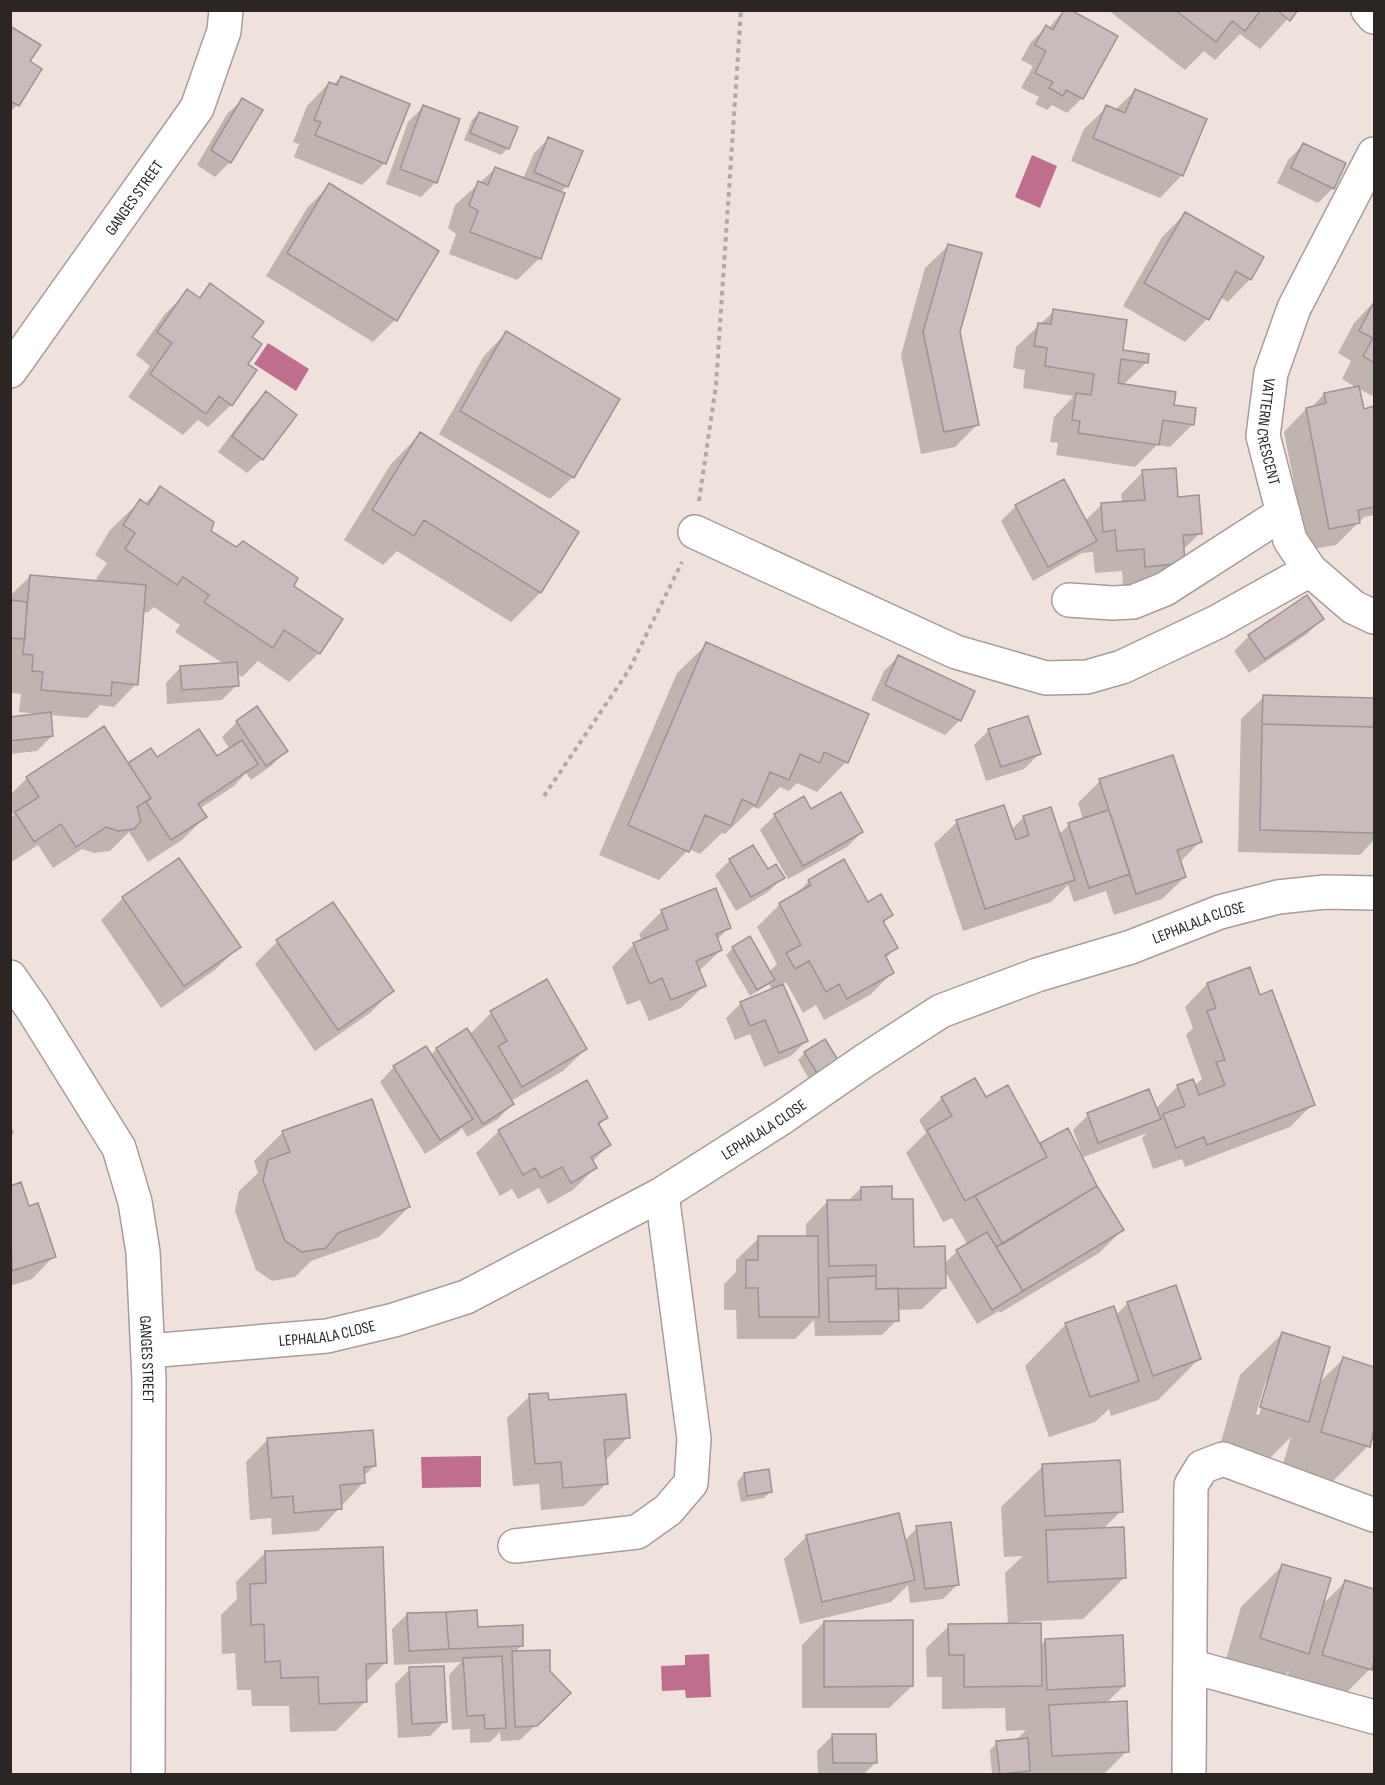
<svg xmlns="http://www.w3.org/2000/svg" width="1385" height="1785" viewBox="0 0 1385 1785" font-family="'Sofia Sans Condensed',sans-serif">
  <rect width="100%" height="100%" fill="#efe2dd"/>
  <path fill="#bf6f8d" d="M1032,155L1057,166L1040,208L1015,197Z
    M268,343L309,369L296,391L254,364Z
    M481,1456V1487L422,1488L421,1457Z
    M709,1654L711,1697L686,1698L685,1690L662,1691L661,1666L685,1665V1655Z"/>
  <path fill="#0003" fill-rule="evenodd" d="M1064,10L1082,98L1067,113L1052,105L1047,110L1035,104L1039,97L1021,88L1033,66L1021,60L1031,42L1046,27L1048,29Z
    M1108,10H1296L1260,49L1240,34L1215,60L1204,51L1185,70Z
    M10,28L28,62L40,69L17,105L10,112Z
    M341,77L385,163L362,185L294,157L299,144L293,142L307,106L329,83L333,85Z
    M1135,91L1182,175L1160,198L1071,161L1084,129L1107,107L1115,110Z
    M242,100L230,162L215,177L197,165L227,114Z
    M423,107L436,182L421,197L386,184L408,122Z
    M479,113L508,148L501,155L464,140L472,120Z
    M549,138L567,186L560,192L540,258L517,280L449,254L456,234L448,228L455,205L495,169L523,179L534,153Z
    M1303,145L1333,188L1318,203L1277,183L1288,160Z
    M330,185L437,252L395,320L373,342L266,276L307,208Z
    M1185,214L1250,279L1228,302L1220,297L1207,319L1185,342L1123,306L1162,237Z
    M948,246L959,332L977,425L955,447L921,454L901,355L925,268Z
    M211,285L250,338L246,364L231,405L208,427L198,420L183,435L128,397L150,366L136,355L165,314L188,291L198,298Z
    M1374,302V397L1358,388L1363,411L1374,408V515L1364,517L1336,545L1307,550L1284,432L1306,409L1311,408L1324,394L1357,388L1342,379L1351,361L1338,353L1354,323Z
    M1054,311L1121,351L1147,362L1123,385L1192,425L1170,447L1157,445L1135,467L1056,455L1058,443L1050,442L1054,417L1072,398L1073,396L1023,388L1025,370L1013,368L1016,347Z
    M506,333L573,477L550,499L439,434L484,356Z
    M266,393L262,459L247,473L218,452L251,408Z
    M420,434L577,532L540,593L511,622L397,551L383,565L344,540L391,464Z
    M1143,472L1177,498L1200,533L1182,551L1161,585L1123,588L1122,571L1095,573L1093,552L1082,553L1033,581L1001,521L1016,506L1085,521L1102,504L1122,503L1121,494Z
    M161,488L209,531L292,586L319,653L289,682L258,661L242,677L236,673L237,685L222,700L167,704L166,683L181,667L224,664L175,632L180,625L154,607L147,613L142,610L136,684L114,707L100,705L87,718L50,715L52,736L37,751L10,754V718L37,714L19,712L21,694L10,693V596L30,576L101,582L96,579L107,563L95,555L110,530L140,501L144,504Z
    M1322,619L1307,634L1249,673L1234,651L1249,636Z
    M707,644L846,762L817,792L797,783L789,791L780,787L759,809L753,807L725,834L722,833L700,854L689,849L659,880L599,855L677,673Z
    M899,656L960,720L945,735L871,700L884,671Z
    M1264,697L1374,699V840L1360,855L1238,852L1241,719Z
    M257,708L286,751L271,766L251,780L246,773L234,786L199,809L205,817L182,840L148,862L129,832L110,851L94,853L82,849L53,868L38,845L10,863V818L14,815L10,810V795L27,778L127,765L156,759L217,758L230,750L222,737L237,722Z
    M989,730L1039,754L1024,769L986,781L974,745Z
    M1100,781L1200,842L1180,862L1185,877L1162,899L1114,915L1106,891L1074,902L1068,885L1051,902L963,931L934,844L957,822L1011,830L1024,817L1059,834L1069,825L1083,820L1078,803Z
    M811,811L862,832L847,847L788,879L760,830L775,815Z
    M753,847L767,871L783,877L768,892L736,911L715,875L729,861Z
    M844,861L867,904L891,915L883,924L896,948L885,959L892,973L870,995L824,1020L816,1005L803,1013L786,982L782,985L806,1041L791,1056L764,1067L750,1034L735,1040L726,1018L741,1003L772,990L769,984L750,996L726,955L733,948L769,972L777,964L757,927L780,904L793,897L809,881Z
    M123,898L239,947L216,969L161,1008L101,920Z
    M662,911L729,927L717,940L721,950L698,972L704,986L681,1008L649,1021L640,1000L627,1005L612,967L634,944L642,941L639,934Z
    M277,942L392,991L370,1013L315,1051L255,964Z
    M1249,969L1259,996L1313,1104L1290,1127L1185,1167L1182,1159L1153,1169L1142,1138L1147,1133L1081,1158L1122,1230L1099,1253L1000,1313L999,1311L977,1324L944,1270L945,1287L922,1309L897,1310V1320L882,1335L815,1336L814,1320L795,1339H737L736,1310H724V1284L736,1272V1260L759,1238L806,1237V1224L828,1201H848L861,1188L891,1200L913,1249L944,1264L957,1251L968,1245L952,1218L943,1222L906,1153L926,1133L919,1120L942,1098L986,1099L1039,1145L1067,1130L1081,1158L1083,1157L1073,1130L1088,1115L1155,1109L1178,1086H1194L1202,1079L1186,1035L1193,1028L1185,1007L1207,984Z
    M491,1013L586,1049L563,1071L511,1101L512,1104L498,1119L467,1137L462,1128L456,1134L425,1154L380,1082L394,1067L431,1055L436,1049L466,1030L469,1035Z
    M805,1053L829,1066L809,1079L798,1060Z
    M606,1118L598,1126L609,1145L592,1162L595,1168L573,1190L548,1204L539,1188L518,1199L512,1189L500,1196L476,1153L499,1131Z
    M10,1123L14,1133L10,1136Z
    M283,1132L409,1207L379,1237L311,1261L295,1277L272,1281L256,1270L235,1211L239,1191L258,1173L254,1161Z
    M10,1187L28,1208L54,1256L32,1279L10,1286Z
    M1128,1303L1199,1359L1158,1400L1111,1416L1109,1409L1095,1422L1049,1437L1025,1366L1066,1324L1115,1316Z
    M1282,1334L1318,1384L1343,1359L1374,1369V1425L1368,1446L1327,1487L1280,1474L1291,1437L1266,1462L1219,1449L1240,1375ZM1266,1381H1269L1259,1415L1256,1414Z
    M530,1396L547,1402L628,1437L606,1460V1484L584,1506L541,1510L539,1484L513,1486L507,1418Z
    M268,1439L375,1465L363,1477L364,1482L318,1531L272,1535L271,1518L250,1520L246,1462Z
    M1043,1466L1121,1511L1103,1529L1125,1577L1083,1619L1018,1622V1625L1040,1646L1045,1640L1124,1686L1106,1703L1127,1751L1104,1774H992L990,1750L997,1743L1015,1741L1026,1730L1006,1731L1005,1708L942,1709V1677H927L926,1648L949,1626L1008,1625L1005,1573L1023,1556L1004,1557L1001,1507Z
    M744,1474L771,1491L764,1498L741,1502L737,1482Z
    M917,1528L958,1584L943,1599L910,1603L908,1585L891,1602L800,1624L784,1559L807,1536L904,1541Z
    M265,1553L386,1662L365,1683L366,1701L336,1731L290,1732L289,1706H252L251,1690H237L235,1653L222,1654L221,1615L237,1599L236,1582Z
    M1283,1565L1322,1605L1345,1582L1374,1590V1655L1370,1669L1329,1710L1282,1696L1289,1671L1266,1694L1220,1680L1241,1607Z
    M407,1614L522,1645L515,1652L548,1672L569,1693L520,1740L501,1741L500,1732L490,1742L470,1743V1729L452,1730L449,1675L461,1662L394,1665L392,1629Z
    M824,1622L912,1686L889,1708H802V1645Z
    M410,1669L445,1721L430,1736L398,1738L395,1684Z
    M832,1736L876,1762L864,1774H818L817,1751Z"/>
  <path fill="#c9bbbb" stroke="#9f9292" stroke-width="1.5" d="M1064,10H1071L1118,36L1083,99L1066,90L1063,96L1049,88L1053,82L1035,73L1046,51L1035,45L1046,25L1053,30Z
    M1175,10H1261L1245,31L1232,21L1216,42Z
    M1277,10H1298L1290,21Z
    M10,26L41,45L30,61L42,69L19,106L10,101Z
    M341,76L410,104L386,164L315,135L321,122L314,120L329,82L337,85Z
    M1135,89L1207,119L1183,176L1093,138L1106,105L1125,113Z
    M242,98L263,110L231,163L211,150Z
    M423,105L460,119L437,183L400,169Z
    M479,112L518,127L509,149L470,133Z
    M548,137L583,151L568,187L534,172Z
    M1303,143L1346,163L1334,189L1291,168Z
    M495,167L565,193L541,259L470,232L478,211L469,205L478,181L488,185Z
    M329,183L439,251L397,321L287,253Z
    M1185,212L1264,257L1251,280L1236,271L1209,320L1144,283Z
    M948,244L982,253L960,332L979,425L944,432L923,332Z
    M210,283L264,322L252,337L262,344L248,364L257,370L232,406L219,396L206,414L150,374L172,343L157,332L187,289L200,298Z
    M1374,302V363L1363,356L1373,338L1359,331Z
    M1053,309L1127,320L1123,350L1149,354L1148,363L1121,359L1118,383L1176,392L1174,405L1196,408L1194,425L1163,420L1159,445L1078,433L1080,421L1072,420L1076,393L1091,395L1094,374L1045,366L1047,348L1034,346L1038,323L1051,324Z
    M506,331L620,399L574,478L460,411Z
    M1359,386L1364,409L1374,406V507L1358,510L1360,523L1329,529L1306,408L1326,403L1324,393Z
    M266,391L297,415L263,460L232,436Z
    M420,432L579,532L541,593L424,520L414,536L372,510Z
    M1176,468L1178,497L1199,495L1202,534L1183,535L1185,563L1145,567L1144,549L1117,551L1115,530L1103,532L1101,503L1145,500L1142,470Z
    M1064,479L1097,541L1048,567L1015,505Z
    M160,486L214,522L211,531L236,547L243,541L298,578L294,586L343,619L320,654L284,630L273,648L204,602L209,595L183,577L177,585L125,549L135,533L123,525L140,499L148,505Z
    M30,575L146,585L138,685L112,682L111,696L41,690L43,672L32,671L33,655L23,654Z
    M1307,595L1324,619L1265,659L1248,635Z
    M10,600L27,602L25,639L10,638Z
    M706,642L869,714L848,763L824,752L820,763L800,754L789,780L770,772L756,806L742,799L731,826L705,815L689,852L628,825Z
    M898,655L975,691L961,721L885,685Z
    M237,662L239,686L182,690L180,666Z
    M1263,695L1374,698V727L1262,724Z
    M257,706L288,751L266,766L236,721Z
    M51,712L53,736L10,741V717Z
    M1028,716L1041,754L1001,767L988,729Z
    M1262,724L1374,727V833L1260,830Z
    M104,726L151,798L137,807L141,821L134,829L118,831L106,827L76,847L61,824L34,842L15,812L39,797L26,777Z
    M199,729L217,756L242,740L258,764L198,804L207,817L171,840L146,802L151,798L128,763L151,748L157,757Z
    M1173,755L1202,842L1177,850L1186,877L1136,894L1099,779Z
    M841,792L863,832L803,866L774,814L804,796L811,809Z
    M1004,805L1016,840L1029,835L1023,816L1051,807L1075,880L985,909L956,820Z
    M1109,810L1130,874L1089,888L1068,823Z
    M753,845L768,869L776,864L785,878L751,897L729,859Z
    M179,858L241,947L184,986L122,897Z
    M844,859L868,902L881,894L893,915L883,921L898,948L885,955L894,973L847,999L839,984L826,992L809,961L795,969L786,953L801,945L779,903L811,885L808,880Z
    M716,888L731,928L716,934L722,950L696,961L706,986L671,1000L662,978L650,984L633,943L668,929L661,910Z
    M333,902L394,991L338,1030L276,940Z
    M750,936L775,980L757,990L732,947Z
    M1250,967L1260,995L1272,990L1315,1105L1207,1145L1204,1137L1176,1148L1163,1114L1185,1106L1177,1085L1193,1079L1199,1095L1225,1085L1216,1062L1225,1060L1207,1011L1216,1008L1207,983Z
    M547,979L587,1049L522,1087L498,1046L507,1041L490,1011Z
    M783,984L808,1041L779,1053L765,1020L750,1026L740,1002Z
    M467,1028L514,1104L483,1124L436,1048Z
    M825,1039L838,1060L817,1073L804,1052Z
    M426,1046L473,1119L440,1140L393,1066Z
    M975,1078L986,1097L1008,1085L1047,1157L965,1201L927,1130L952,1116L941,1097Z
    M587,1080L608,1118L598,1123L611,1145L591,1157L597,1168L571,1183L562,1167L541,1178L535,1168L523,1175L498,1130Z
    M1149,1089L1161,1119L1098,1143L1087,1113Z
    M372,1099L410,1207L338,1233L326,1248L302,1252L285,1241L263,1180L268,1160L290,1152L282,1131Z
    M1068,1128L1097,1186L1003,1244L975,1196L1047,1157L1040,1143Z
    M21,1182L29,1206L38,1203L56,1257L12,1271L10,1186Z
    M892,1186V1199H913L914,1247L945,1246L946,1288L876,1289V1265L829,1266L827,1200H861V1187Z
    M1097,1186L1124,1230L1023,1291L996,1247Z
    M987,1232L1023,1291L992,1310L956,1250Z
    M758,1236H818L819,1317H759L758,1288H746V1260H758Z
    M876,1276V1289L898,1288L899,1321L829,1322L828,1278Z
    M1176,1285L1201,1359L1153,1376L1127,1302Z
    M1114,1306L1139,1381L1090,1397L1065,1323Z
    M1282,1332L1330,1347L1309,1422L1260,1407Z
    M1343,1357L1374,1367V1430L1370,1447L1321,1432Z
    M548,1393L549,1400L626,1394L630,1438L604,1440L608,1484L563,1488L561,1462L535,1464L529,1394Z
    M373,1430L376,1466L364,1467L365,1483L340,1485L342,1509L294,1513L293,1496L272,1498L267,1438Z
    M1120,1460L1123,1512L1045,1516L1042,1464Z
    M769,1469L772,1492L747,1496L744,1473Z
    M899,1513L915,1580L822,1602L806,1535Z
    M951,1522L959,1585L925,1589L916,1526Z
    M1124,1527L1126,1578L1048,1582L1046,1530Z
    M383,1547L387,1663L366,1664L367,1702L319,1704L318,1677L281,1678L280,1661L265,1662L264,1624L251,1625L250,1584L266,1583L265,1551Z
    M1282,1564L1331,1578L1309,1654L1260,1638Z
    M1345,1580L1374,1589V1660L1372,1670L1322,1655Z
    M477,1610L478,1627L523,1625V1646L449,1649L446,1612Z
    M446,1612L449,1649L409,1651L407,1613Z
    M913,1620V1686L824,1687V1621Z
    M1041,1623L1042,1686L964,1687V1655H949L948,1624Z
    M1123,1635L1125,1686L1047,1690L1045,1639Z
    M550,1650V1671L571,1693L537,1726L515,1727L512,1651Z
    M502,1656L506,1728L485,1729L484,1715L467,1716L463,1658Z
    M444,1666L447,1722L412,1724L409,1667Z
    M1127,1701L1129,1752L1052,1756L1049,1705Z
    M832,1734H876L877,1763H833Z
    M1028,1738L1030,1771L1000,1774L996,1741Z"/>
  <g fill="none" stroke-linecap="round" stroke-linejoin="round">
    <defs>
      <g id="minor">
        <path d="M1368,10L1374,17"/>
        <path id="s1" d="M1374,154L1294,308L1271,373L1263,436L1290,540L1310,570L1353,607L1374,617"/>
        <path id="s2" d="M10,371L197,108L224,31L226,10"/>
        <path d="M695,532L956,652L1046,678L1087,677L1122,667L1217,622L1310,570"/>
        <path d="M1069,600L1112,603L1133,602L1165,589L1283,513"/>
        <path id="s3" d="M10,977L33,1010L119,1148L135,1202L143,1252L149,1380L148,1774"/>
        <path id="s4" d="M148,1351L327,1336L394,1320L466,1297L662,1194L783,1117L864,1061L941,1011L1037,975L1131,947L1220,912L1278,897L1325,892L1374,893"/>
        <path d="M515,1546L637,1532L668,1510L691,1483L694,1439L662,1194"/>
        <path d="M1190,1666L1374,1717"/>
        <path d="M1189,1774L1191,1485L1202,1467L1223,1459L1374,1515"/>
      </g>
    </defs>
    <use href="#minor" stroke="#a99d99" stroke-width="36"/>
    <path stroke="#b2a8a4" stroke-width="4" stroke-dasharray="4.5 4.5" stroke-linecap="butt" d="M699,501L716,385L741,10
      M544,796L629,670L682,562"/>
    <use href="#minor" stroke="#fff" stroke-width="33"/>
  </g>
  <g text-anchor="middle" stroke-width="6" stroke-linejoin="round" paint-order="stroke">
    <g font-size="16" fill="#2b2624" stroke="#fcefeb">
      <text dy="6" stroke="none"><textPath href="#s2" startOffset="213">GANGES STREET</textPath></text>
      <text dy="6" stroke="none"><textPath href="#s1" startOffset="302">VATTERN CRESCENT</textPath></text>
      <text dy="6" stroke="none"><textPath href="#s4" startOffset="1152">LEPHALALA CLOSE</textPath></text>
      <text dy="6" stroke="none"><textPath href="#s4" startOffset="666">LEPHALALA CLOSE</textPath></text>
      <text dy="6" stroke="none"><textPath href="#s4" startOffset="180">LEPHALALA CLOSE</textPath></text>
      <text dy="6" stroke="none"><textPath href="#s3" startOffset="417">GANGES STREET</textPath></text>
    </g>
  </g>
  <rect width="1385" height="1785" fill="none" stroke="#2b2624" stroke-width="24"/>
</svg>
